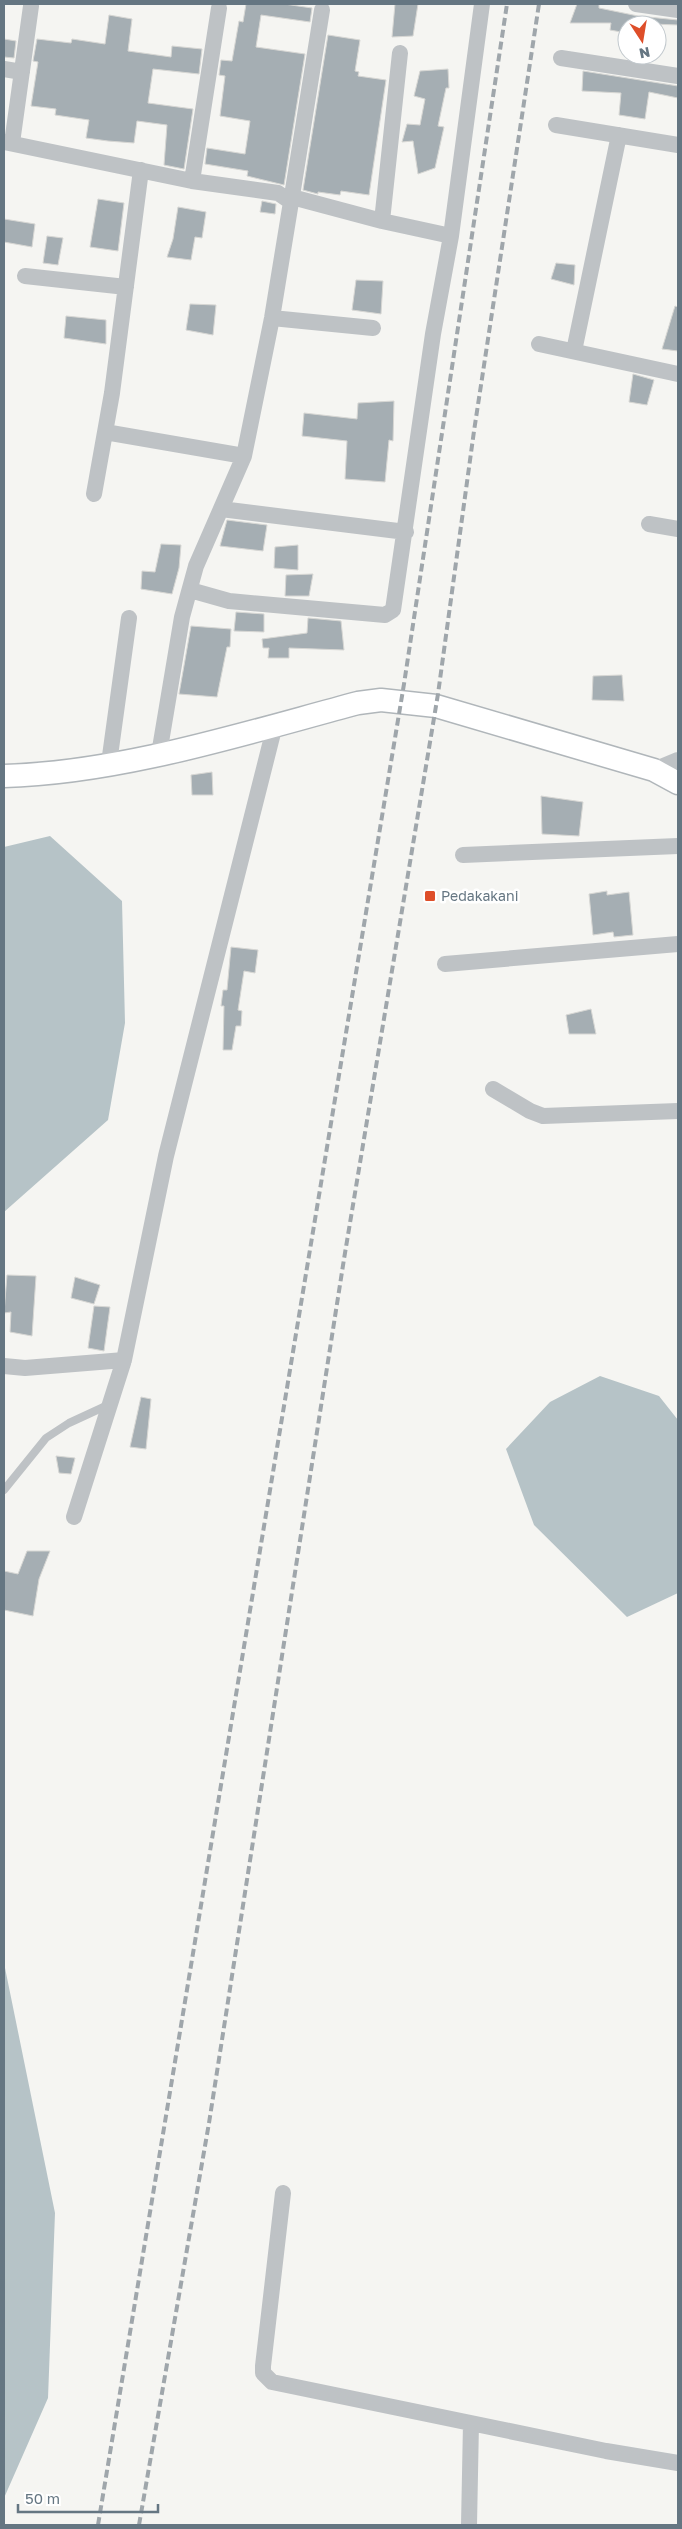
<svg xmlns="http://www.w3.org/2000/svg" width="682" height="2529" viewBox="0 0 682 2529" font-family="'Golos Text',sans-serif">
  <rect width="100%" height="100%" fill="#f5f5f2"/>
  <path fill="#b6c3c7" d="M50,836L122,901L125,1023L108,1120L4,1212V847Z
    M600,1376L659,1396L678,1420V1593L627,1617L534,1525L506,1449L550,1402Z
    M4,1963L55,2213L48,2398L4,2498Z"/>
  <path fill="#a5aeb3" stroke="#d7d7d4" d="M246,4H284L312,8L310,22L261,15L256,47L305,54L284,185L247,176L248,171L205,164L207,148L245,154L250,121L220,116L225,76L219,75L221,60L232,61L239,21L243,22Z
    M395,4H418L413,36L392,37Z
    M577,4H599V8L638,16L678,20V25L627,23V33L610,30L611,23H570Z
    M109,15L132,19L128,51L171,57L172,46L202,49L199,74L153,69L148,103L193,109L184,169L164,165L167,125L137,121L134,143L108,141L86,138L89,120L55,115L56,109L31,106L38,62L33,61L37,39L71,43L72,39L105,44Z
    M328,35L360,40L355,71L359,72L358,76L386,80L369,195L341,191L340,195L318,192V194L303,190Z
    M4,39L16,41L14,58L4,57Z
    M448,69L449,88H446L438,126L444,127L435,168L418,174L413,141L402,142L407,124L420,125L425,99L414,96L420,71Z
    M583,71L678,86V98L649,92L645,119L619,115L621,93L582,91Z
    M98,199L124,203L118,251L90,247Z
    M262,201L276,204L275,214L260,212Z
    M178,207L206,212L202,238L195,237L191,260L167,257L173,239Z
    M4,219L35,224L32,247L4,242Z
    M47,236L63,238L58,265L43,263Z
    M556,263L575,265L574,285L551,279Z
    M356,280L383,281L381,314L352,310Z
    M190,304L216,305L213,335L186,330Z
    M675,306L678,307V351L662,349Z
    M66,316L106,320V344L64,338Z
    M633,374L654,380L647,405L629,402Z
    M394,401L393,441L389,440L385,482L345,479L347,441L302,436L304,413L357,419L358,403Z
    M227,520L267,525L263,551L220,546Z
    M161,544L181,545L179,568L172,594L141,589L142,571L155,572Z
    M298,545V570L274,568L275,547Z
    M313,574L309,596H285L286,575Z
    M236,612L264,614V632L234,631Z
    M308,618L341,621L344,650L289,648V658H268L269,648H263L262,639L307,633Z
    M191,626L231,629L230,647H227L217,697L179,694Z
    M622,675L624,701L592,700L593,676Z
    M212,772L213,795H192L191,775Z
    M541,796L583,802L579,836L542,834Z
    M607,891V895L629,892L633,935L614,937L613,932L593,935L589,894Z
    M231,947L258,950L255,973L244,971L238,1010L242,1011L241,1026H236L232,1050H223L224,1006H221L223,990H227Z
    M591,1009L596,1034H569L566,1015Z
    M7,1275L36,1276L32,1336L10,1332L11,1312L4,1313Z
    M75,1277L100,1285L94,1304L71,1298Z
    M94,1306L110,1307L104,1351L88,1348Z
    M141,1397L151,1399L146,1449L130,1447Z
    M56,1456L75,1458L71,1474L59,1473Z
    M27,1551H50L39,1579L33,1616L4,1610V1571L18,1574Z"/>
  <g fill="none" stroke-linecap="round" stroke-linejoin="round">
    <defs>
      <path id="secondary" d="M4,776C121,773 245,733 358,703L381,700L436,706L654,770L678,783"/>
    </defs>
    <use href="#secondary" stroke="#b0b6ba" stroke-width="25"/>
    <path stroke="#bec2c5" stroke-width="8" d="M4,1490L46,1438L69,1423L108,1405"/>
    <path stroke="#bec2c5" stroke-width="16" d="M636,4L678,10
      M561,58L678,76
      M4,69L22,72
      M556,125L678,145
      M4,142L192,181L278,193L291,202L272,318L244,456L196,566L182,617L159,754
      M12,143L31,6
      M192,181L219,8
      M292,197L382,221L451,236
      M291,202L322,10
      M382,221L400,53
      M25,276L126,287
      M272,318L373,328
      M539,344L678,374
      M574,351L619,135
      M105,432L244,456
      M94,494L112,393L141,170
      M221,509L406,532
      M649,524L678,529
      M190,590L229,601L385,615L393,610L433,334L451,236L482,4
      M109,763L129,618
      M654,770L678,760
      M463,855L678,846
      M445,964L678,944
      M493,1089L530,1111L543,1116L678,1111
      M4,1366L25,1368L124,1360
      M74,1517L124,1360L166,1156L275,725
      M283,2193L263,2366V2373L272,2382L606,2451L678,2463
      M469,2525L471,2423"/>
    <use href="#secondary" stroke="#fff" stroke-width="22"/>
    <path stroke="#9fa6ab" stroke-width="4" stroke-dasharray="8 4" stroke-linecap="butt" d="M98,2525L404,684L507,4
      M139,2525L209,2123L344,1259L438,694L474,431L539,4"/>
  </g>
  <rect fill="#de4e29" stroke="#fff" stroke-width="2" x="424" y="890" width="12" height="12" rx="2.5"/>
  <g text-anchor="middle" stroke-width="5" stroke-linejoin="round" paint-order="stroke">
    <g font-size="14" fill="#657682" stroke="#fff" text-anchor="start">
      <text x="441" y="901">Pedakakani</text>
    </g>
  </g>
  <rect width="682" height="2529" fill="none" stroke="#657682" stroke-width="10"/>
  <g transform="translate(642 40) rotate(168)"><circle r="24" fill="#ffffff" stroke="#c1c8cd"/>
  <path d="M0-4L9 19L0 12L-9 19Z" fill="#de4e29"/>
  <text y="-8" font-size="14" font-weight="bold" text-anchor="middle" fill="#657682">N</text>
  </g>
  <path d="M18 2504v8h140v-8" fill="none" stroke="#657682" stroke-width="2.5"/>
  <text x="25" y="2504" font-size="15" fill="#657682" stroke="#ffffff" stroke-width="4" paint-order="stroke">50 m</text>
</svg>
